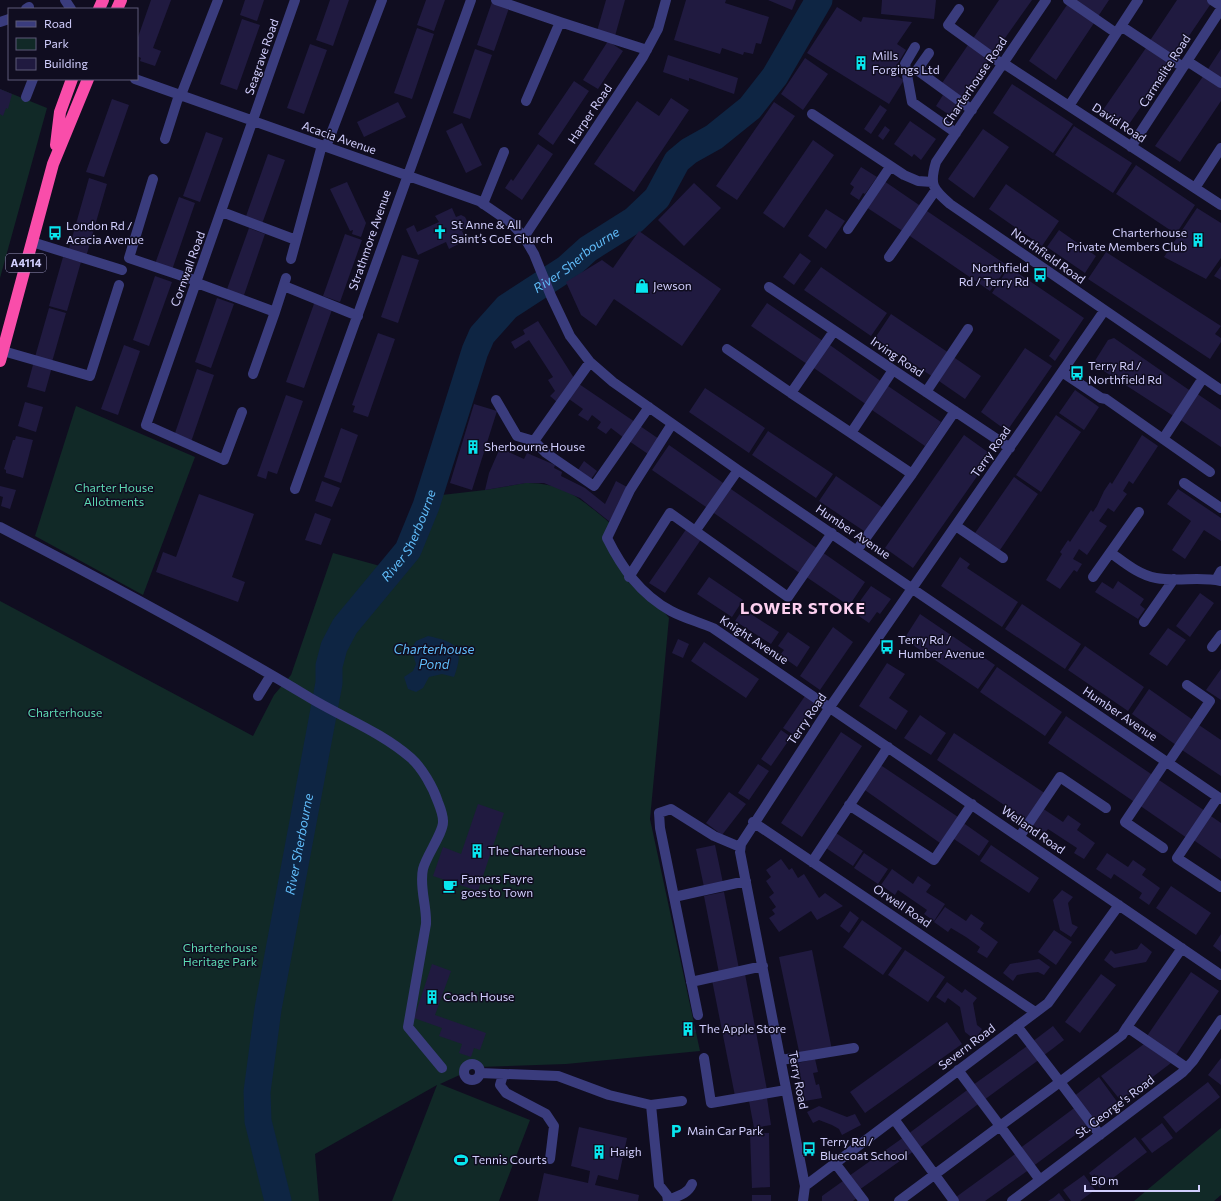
<svg xmlns="http://www.w3.org/2000/svg" width="1221" height="1201" viewBox="0 0 1221 1201" font-family="Commissioner,sans-serif">
  <rect width="100%" height="100%" fill="#100d20"/>
  <path fill="#112927" d="M0,89L47,108L0,278Z
    M76,406L195,457L143,595L35,536Z
    M525,483C564,482 582,500 610,523L607,538L669,618L650,819L700,1051L566,1064L477,1067L440,1084L530,1120L499,1201H392L437,1085L315,1154L319,1201H0V601L253,736L274,695L291,675L333,553L391,569L416,498L485,490Z
    M1221,1128V1195L1214,1201H1134Z"/>
  <path fill="#0e2543" d="M428,636C455,642 466,646 454,677L442,674L429,677L423,688L416,692L408,689L404,677L413,671L416,664L411,649L416,641Z"/>
  <g fill="none" stroke-linecap="round" stroke-linejoin="round">
    <path stroke="#0e2543" stroke-width="27" id="s1" d="M278,1201L258,1121L257,1092L268,1009L329,683V666L334,647L345,626L408,550L426,506L475,351L482,335L507,307L567,268L588,249L634,220L657,198L677,161L689,151L714,137L750,108L775,76L819,0"/>
  </g>
  <path fill="#201a40" d="M151,0H171L153,48L161,51L155,66L140,61L141,58L137,56V40Z
    M245,0H264L257,21L240,15Z
    M330,0H349L333,46L316,40Z
    M426,0H445L434,31L417,25Z
    M606,0H625L615,36L597,31Z
    M686,0H726L725,3L769,17L761,44L756,43L753,54L744,52L743,55L722,48L720,54L674,40Z
    M768,0H796L792,10Z
    M882,0H936L934,19L881,14Z
    M999,0H1032L993,55L972,40Z
    M1070,0H1109L1097,18Z
    M1177,0H1209L1212,2L1174,58L1149,42Z
    M492,2L509,8L494,51L477,45Z
    M1069,2L1096,20L1056,80L1029,61Z
    M837,7L861,22L863,17L912,22L897,44L906,50L892,73L904,80L889,104L807,53Z
    M242,19L260,25L237,90L220,84Z
    M417,28L434,34L412,99L394,93Z
    M608,41L623,51L598,89L583,80Z
    M970,42L991,57L961,100L940,86Z
    M310,44L327,50L304,114L287,108Z
    M1148,45L1172,62L1127,127L1103,110Z
    M475,49L492,55L470,119L453,113Z
    M1221,49V82L1206,72Z
    M668,55L738,78L734,94L689,78V81L663,72Z
    M805,58L828,74L803,110L781,94Z
    M1204,75L1221,86V101L1180,162L1155,146Z
    M574,81L589,91L553,145L538,134Z
    M1012,84L1073,124L1053,153L993,113Z
    M0,89L12,94L8,109L6,108L3,116L0,114Z
    M943,95L958,105L951,116L936,106Z
    M671,98L689,110L634,192L594,164L637,101L659,116Z
    M112,99L129,105L104,177L86,172Z
    M398,102L406,117L364,137L357,122Z
    M774,102L795,116L737,200L716,186Z
    M880,105L887,110L871,134L864,129Z
    M910,121L936,139L921,160L914,154L912,157L894,144Z
    M462,123L482,165L466,173L446,131Z
    M885,126L890,130L883,140L878,136Z
    M1074,126L1132,163L1113,193L1055,155Z
    M983,129L1009,147L974,198L948,179Z
    M206,132L223,138L200,202L183,196Z
    M813,140L834,155L784,228L763,213Z
    M538,144L553,154L522,200L505,188L511,179L513,181Z
    M268,154L285,160L262,224L245,219Z
    M1136,165L1195,205L1176,234L1116,194Z
    M861,167L877,177L865,194L863,193L859,200L850,194L854,187L850,184Z
    M89,178L107,184L86,257L68,252Z
    M884,181L922,207L904,232L866,207Z
    M347,182L366,223L361,237L352,234L353,230L350,231L330,189Z
    M694,183L721,208L684,246L658,220Z
    M1006,184L1059,221L1042,246L989,209Z
    M179,197L195,203L172,270L155,264Z
    M452,208L456,217L461,215L465,217L469,225L467,229L462,231L466,240L449,249L446,242L418,255L406,229L414,225L417,232L439,222L435,216Z
    M1197,208L1221,223V258L1206,279L1164,257Z
    M826,209L845,221L826,249L808,236Z
    M924,209L1008,266L990,291L907,234Z
    M249,228L265,234L243,298L226,292Z
    M1059,230L1096,256L1085,273L1047,247Z
    M639,231L721,289L682,346L614,299L596,326L581,315L566,282L602,260L613,268Z
    M345,234L362,240L340,302L323,296Z
    M1106,252L1221,326L1215,334L1221,338V342L1210,359L1088,279Z
    M800,253L811,261L794,285L783,277Z
    M402,255L419,260L398,323L381,317Z
    M63,257L81,262L67,311L49,306Z
    M1221,266V280L1214,276Z
    M821,267L887,313L871,336L804,290Z
    M1009,267L1084,318L1055,361L1049,356L1060,340L992,293Z
    M155,276L172,282L149,346L133,340Z
    M217,298L234,304L211,368L195,362Z
    M315,301L333,307L304,388L286,382Z
    M767,303L823,341L807,364L751,326Z
    M49,308L66,313L52,362L35,357Z
    M891,314L949,353L933,377L875,338Z
    M538,321L574,378L557,402L550,396L555,391L548,380L553,377L529,340L515,349L511,342L525,334L523,330Z
    M378,333L395,339L368,417L353,412L355,406L352,405Z
    M1114,338L1192,392L1175,417L1093,364L1108,340Z
    M827,343L882,382L867,405L811,366Z
    M124,345L140,351L118,415L101,409Z
    M1025,348L1052,366L1007,431L981,412Z
    M952,356L981,376L965,399L936,379Z
    M34,361L52,367L45,392L27,387Z
    M197,369L214,375L191,442L174,436Z
    M579,384L635,422L624,438L611,428L606,434L597,428L601,422L592,415L588,421L578,415L583,409L569,399Z
    M885,384L941,422L925,446L869,408Z
    M705,388L765,428L749,453L689,412Z
    M1075,390L1099,407L1084,430L1059,413Z
    M1196,393L1221,410V447L1179,419Z
    M286,395L303,401L277,474L268,471L266,479L257,476Z
    M25,402L43,407L36,432L18,426Z
    M474,404L497,411L472,490L450,483Z
    M1056,415L1081,432L1041,492L1016,475Z
    M640,426L659,439L648,454L629,441Z
    M341,428L358,435L341,483L324,477Z
    M768,431L833,474L816,498L752,455Z
    M964,435L992,455L913,568L885,548Z
    M1142,435L1158,446L1133,484L1129,481L1123,491L1127,494L1114,512L1108,508L1099,521L1107,526L1087,555L1079,549L1073,559L1082,564L1077,572L1074,570L1060,589L1046,580L1062,554L1060,552L1068,540L1070,542L1091,510L1093,512L1097,506L1104,491L1110,482L1112,484Z
    M16,436L33,440L23,478L6,473V470L4,469L13,440H15Z
    M669,445L726,485L709,509L652,470Z
    M500,448L524,459L527,453L555,465L554,468L562,472L561,476L585,488L605,504L616,481L627,487L610,522L580,498L544,483H526L485,490L489,473Z
    M584,461L597,471L591,479L578,470Z
    M836,476L883,508L867,533L819,501Z
    M1014,477L1038,494L998,553L973,536Z
    M322,481L340,488L332,507L315,501Z
    M0,486L16,490L10,509L1,506L3,497L0,496Z
    M728,487L818,549L801,574L711,511Z
    M1178,489L1221,518V541L1204,530L1185,559L1172,550L1191,521L1167,504Z
    M199,494L254,514L232,577L245,582L238,602L156,572L163,552L176,557Z
    M315,513L331,519L321,545L305,540Z
    M687,528L702,538L665,593L649,583Z
    M822,552L865,582L849,606L805,576Z
    M960,557L970,564L967,568L1018,602L1002,627L941,586Z
    M709,577L743,600L732,617L697,594Z
    M1118,581L1144,599L1140,605L1145,609L1138,619L1095,592L1102,582L1113,589Z
    M871,586L891,599L880,614L877,612L869,623L856,614L863,604L860,601Z
    M1200,593L1214,603L1190,637L1176,626Z
    M1022,604L1081,644L1065,669L1005,629Z
    M743,609L779,632L771,644L735,621Z
    M920,614L995,665L978,689L904,639Z
    M833,627L853,642L820,690L800,676Z
    M1168,628L1186,640L1167,666L1149,654Z
    M788,632L810,647L797,667L780,655L784,650L778,646Z
    M678,639L689,644L683,658L672,653Z
    M704,642L759,679L746,698L691,661Z
    M1085,646L1144,687L1128,711L1068,670Z
    M887,663L905,674L889,698L908,711L896,730L859,706Z
    M997,667L1062,712L1045,736L980,692Z
    M1221,669V700L1206,690Z
    M1149,689L1193,720L1176,745L1132,714Z
    M805,696L816,704L794,735L783,728Z
    M920,715L946,733L931,755L904,738Z
    M1066,716L1154,776L1136,803L1048,743Z
    M1196,723L1221,740V776L1179,748Z
    M781,730L791,737L771,766L761,759Z
    M841,732L862,746L802,837L781,823Z
    M954,733L1046,794L1028,821L937,760Z
    M758,764L769,771L749,800L738,793Z
    M879,764L958,817L940,843L862,788Z
    M1156,778L1205,811L1187,838L1139,805Z
    M729,792L746,804L722,835L706,823Z
    M478,804L504,813L478,891L433,876L443,847L461,854Z
    M1042,808L1063,822L1068,815L1081,824L1077,830L1095,843L1084,859L1074,853L1077,848L1048,829L1045,833L1031,824Z
    M1208,814L1221,823V859L1192,839Z
    M962,822L989,841L979,856L951,837Z
    M833,831L863,851L853,866L823,846Z
    M715,845L723,883L704,887L696,849Z
    M991,845L1039,878L1029,893L980,861Z
    M864,853L888,869L878,884L854,868Z
    M1107,853L1128,867L1133,860L1146,869L1142,875L1160,888L1149,905L1139,898L1142,893L1114,874L1111,879L1096,869Z
    M781,859L789,870L792,868L798,878L804,874L819,898L825,893L843,906L817,920L811,911L779,932L769,918L775,914L772,910L776,907L769,897L774,893L766,881L771,877L766,870Z
    M892,869L913,884L918,876L931,885L926,892L945,904L934,921L924,914L927,910L898,890L895,895L881,885Z
    M1171,886L1211,913L1196,935L1156,908Z
    M1062,890L1073,897L1068,903L1072,924L1078,927L1071,937L1060,930L1053,900Z
    M724,892L739,969L719,973L704,896Z
    M945,907L966,921L971,914L984,923L980,929L998,942L987,958L977,952L980,947L966,937L951,928L948,932L934,922Z
    M850,911L859,918L849,933L840,926Z
    M862,920L902,948L883,975L843,947Z
    M1054,930L1072,942L1056,965L1038,952Z
    M1221,934V952L1213,946Z
    M1141,943L1152,952L1146,962L1114,968L1104,960L1111,950L1115,954L1137,949Z
    M812,950L832,1050L800,1056L779,957Z
    M905,950L945,977L928,1002L888,975Z
    M1039,959L1050,967L1044,975L1038,972L1028,973L1017,975L1013,981L1003,973L1010,964Z
    M432,964L451,971L435,1015L486,1033L480,1050L474,1048L471,1057L459,1053L462,1044L439,1036L442,1028L414,1018Z
    M1191,972L1219,991L1176,1055L1147,1036Z
    M745,974L767,1090L735,1096L712,980Z
    M1101,974L1116,985L1080,1033L1065,1022Z
    M947,982L962,993L965,989L977,998L973,1003L977,1025L982,1029L975,1040L965,1032L960,1007L948,998L945,1003L936,997Z
    M693,1022L696,1032L684,1035L681,1025Z
    M947,1022L962,1044L865,1113L850,1092Z
    M1053,1026L1064,1040L1043,1056L1032,1042Z
    M1030,1044L1040,1059L984,1100L973,1085Z
    M1144,1044L1171,1063L1121,1101L1101,1076Z
    M1221,1058V1085L1208,1075Z
    M815,1059L818,1072L813,1073L816,1085L819,1084L822,1098L805,1101L798,1063Z
    M1099,1077L1118,1103L1091,1122L1073,1097Z
    M1208,1082L1220,1097L1176,1133L1163,1117Z
    M970,1088L981,1102L918,1149L908,1134Z
    M767,1098L771,1125L754,1128L749,1101Z
    M819,1106L847,1117L855,1114L861,1125L842,1135L839,1129L832,1125L819,1120L813,1123L807,1112Z
    M1077,1106L1090,1124L1032,1167L1019,1149Z
    M1162,1123L1173,1138L1152,1153L1141,1139Z
    M579,1127L627,1138L618,1180L598,1175L595,1185L639,1195L638,1201H538L544,1173L588,1183L590,1171L571,1166Z
    M769,1133L770,1187L752,1188L750,1134Z
    M904,1137L914,1151L859,1190L849,1176Z
    M1135,1137L1147,1152L1100,1188L1089,1173Z
    M1018,1152L1030,1169L985,1201H959L956,1197Z
    M1084,1175L1095,1190L1080,1201H1071L1063,1190Z
    M843,1181L857,1198L853,1201H822V1196Z
    M1059,1193L1065,1201H1048L1053,1198Z
    M752,1195H771V1201H752Z"/>
  <g fill="none" stroke-linecap="round" stroke-linejoin="round">
    <path stroke="#3a3c7d" stroke-width="10" d="M65,0L71,9
      M496,0L560,22L526,101
      M1046,0L936,162C929,185 933,189 950,204L1221,390
      M1068,0L1116,33
      M1212,0L1221,6
      M26,9L29,7
      M959,9L948,25L1002,64
      M0,22L9,19
      M560,22L647,50
      M1121,26L1183,67
      M915,47L905,64L912,102L956,133
      M929,53L917,70L972,110
      M1187,61L1221,83
      M1003,63L1221,205
      M135,79L479,201L511,223L524,237L534,254L551,296L570,336L590,362L613,382L738,470L1221,799
      M181,95L218,0
      M26,97L33,79
      M1069,106L1138,0
      M812,114L904,175L918,181L932,182
      M165,139L179,95
      M326,147L382,0
      M1131,147L1221,9
      M153,179L129,258L197,281
      M1195,188L1221,148
      M483,204L504,152
      M222,212L296,240
      M848,229L890,167
      M524,237L643,57L658,29L666,0
      M32,242L122,270
      M889,257L935,191
      M291,259L322,145
      M197,283L275,312L286,278
      M284,286L358,316
      M769,287L1010,448
      M727,349L791,393L834,331
      M3,351L90,376L119,285
      M1062,372L1101,398L1106,399L1210,472
      M253,374L275,312
      M926,392L968,329
      M791,393L851,433L893,370
      M496,400L517,436L534,441L590,362
      M242,412L224,460L146,425L295,0
      M672,424L630,490L607,538C622,568 640,594 671,611C684,618 699,622 713,628L1221,975
      M851,433L912,474L857,550
      M1163,439L1203,378
      M534,441L546,453L594,486L649,407
      M912,474L955,411
      M1184,483L1221,508
      M295,489L471,0
      M956,526L1003,558
      M0,527C104,581 207,636 307,696C341,717 380,731 411,758C422,768 433,787 438,802C440,807 443,815 443,821C444,832 426,856 423,869C419,887 427,906 426,924L408,1027L442,1068
      M696,530L738,470
      M1111,553C1125,563 1139,575 1156,578C1178,582 1199,576 1221,581
      M629,577L670,513L788,597L832,533
      M1093,577L1139,512
      M1216,580L1221,571
      M1144,622L1174,579
      M1212,647L1221,635
      M258,696L271,675
      M1168,763L1210,701L1187,685
      M1218,797L1177,858L1221,887
      M849,805L934,860L972,804
      M753,822L1035,1012
      M1020,836L1060,777L1106,808
      M1163,848L1125,822L1166,761
      M812,862L888,747
      M674,897L746,881
      M691,982L763,966
      M698,1015L660,828L659,813L671,809L714,836L740,847
      M1017,1026L1060,1082L1000,1126L1040,1180
      M1127,1027L1182,948
      M704,1058L711,1103L786,1090
      M781,1060L854,1048
      M464 1072a8 8 0 1 1 16 0a8 8 0 1 1-16 0Z
      M480,1073L558,1076L609,1095L651,1105L659,1185L667,1195L668,1201
      M503,1075L500,1085L506,1093L546,1114L554,1126L550,1159
      M651,1105L682,1101
      M894,1119L954,1201
      M1100,1135L1060,1082L1122,1035L1127,1027L1187,1068
      M835,1163L864,1201
      M805,1186L1048,1003L1119,905
      M668,1200C678,1196 688,1194 692,1184
      M803,1201L805,1186L740,852L741,844L830,707L1104,311
      M899,1201L1000,1126L958,1070
      M1012,1201L1183,1072L1193,1061L1221,1020"/>
    <path stroke="#f94daa" stroke-width="12" d="M99,9L103,0
      M117,9L121,0
      M56,145L60,112L72,79
      M0,361L53,164L88,79"/>
  </g>
  <defs>
    <symbol id="building-bare" viewBox="-9 -9 18 18"><path d="M-4-6H4V6H1V3H-1V6H-4ZM-2.5-4.3h1.7v1.8h-1.7ZM.8-4.3h1.7v1.8H.8ZM-2.5-1h1.7V.8h-1.7ZM.8-1h1.7V.8H.8Z" fill="#08e6ef" stroke="#100d20" stroke-width="2.5" paint-order="stroke"/></symbol>
    <symbol id="church-bare" viewBox="-9 -9 18 18"><path d="M-1.2-6h2.4v3.5h3.3v2.4h-3.3V6h-2.4V-.1h-3.3v-2.4h3.3Z" fill="#08e6ef" stroke="#100d20" stroke-width="2.5" paint-order="stroke"/></symbol>
    <symbol id="bus-bare" viewBox="-9 -9 18 18"><path d="M-5-6H5V4H4V6H2V4H-2V6H-4V4H-5ZM-3.5-4V0h7V-4ZM-3.5 1.2v1.5H-2V1.2ZM2 1.2v1.5H3.5V1.2Z" fill="#08e6ef" stroke="#100d20" stroke-width="2.5" paint-order="stroke"/></symbol>
    <symbol id="shop-bare" viewBox="-9 -9 18 18"><path d="M-5-2.5h2.3a2.7 3.5 0 0 1 5.4 0H5L5.5 6h-11ZM-1.5-2.5h3a1.5 2.3 0 0 0-3 0Z" fill="#08e6ef" stroke="#100d20" stroke-width="2.5" paint-order="stroke"/></symbol>
    <symbol id="cafe-bare" viewBox="-9 -9 18 18"><path d="M-5.5-4.5H6V0H3Q3 3.5 0 3.5H-2.5Q-5.5 3.5-5.5 0ZM3-3.2v2h1.7v-2ZM-6 4.5H4V6H-6Z" fill="#08e6ef" stroke="#100d20" stroke-width="2.5" paint-order="stroke"/></symbol>
    <symbol id="parking-bare" viewBox="-9 -9 18 18"><path d="M-3.5-5.5H1a3.5 3.5 0 0 1 0 7H-1V5.5H-3.5ZM-1-3.4V-.6H.8a1.4 1.4 0 0 0 0-2.8Z" fill="#08e6ef" stroke="#100d20" stroke-width="2.5" paint-order="stroke"/></symbol>
    <symbol id="stadium-bare" viewBox="-9 -9 18 18"><path d="M0-5a6.5 5 0 1 0 0 10a6.5 5 0 1 0 0-10ZM-3.5-1.8h7v3.6h-7Z" fill="#08e6ef" stroke="#100d20" stroke-width="2.5" paint-order="stroke"/></symbol>
  </defs>
  <g fill-rule="evenodd">
    <use href="#building-bare" x="851" y="53" width="20" height="20"/>
    <use href="#church-bare" x="430" y="222" width="20" height="20"/>
    <use href="#bus-bare" x="45" y="223" width="20" height="20"/>
    <use href="#building-bare" x="1188" y="230" width="20" height="20"/>
    <use href="#bus-bare" x="1030" y="265" width="20" height="20"/>
    <use href="#shop-bare" x="632" y="276" width="20" height="20"/>
    <use href="#bus-bare" x="1067" y="363" width="20" height="20"/>
    <use href="#building-bare" x="463" y="437" width="20" height="20"/>
    <use href="#bus-bare" x="877" y="637" width="20" height="20"/>
    <use href="#building-bare" x="467" y="841" width="20" height="20"/>
    <use href="#cafe-bare" x="440" y="876" width="20" height="20"/>
    <use href="#building-bare" x="422" y="987" width="20" height="20"/>
    <use href="#building-bare" x="678" y="1019" width="20" height="20"/>
    <use href="#parking-bare" x="666" y="1121" width="20" height="20"/>
    <use href="#bus-bare" x="799" y="1139" width="20" height="20"/>
    <use href="#building-bare" x="589" y="1142" width="20" height="20"/>
    <use href="#stadium-bare" x="451" y="1150" width="20" height="20"/>
  </g>
  <g text-anchor="middle" stroke-width="3" stroke-linejoin="round" paint-order="stroke">
    <rect fill="#100d20" stroke="#9794bb" stroke-width="1" x="6" y="254" width="40" height="18" rx="3"/>
    <g font-size="11" font-weight="bold" fill="#d1cefd">
      <text x="26" y="267">A4114</text>
    </g>
    <g font-size="12" fill="#d1cefd" stroke="#100d20" text-anchor="start">
      <text x="872" y="60">Mills<tspan x="872" dy="14">Forgings Ltd</tspan></text>
      <text x="451" y="229">St Anne &amp; All<tspan x="451" dy="14">Saint’s CoE Church</tspan></text>
      <text x="66" y="230">London Rd /<tspan x="66" dy="14">Acacia Avenue</tspan></text>
      <text x="1187" y="237" text-anchor="end">Charterhouse<tspan x="1187" dy="14">Private Members Club</tspan></text>
      <text x="1029" y="272" text-anchor="end">Northfield<tspan x="1029" dy="14">Rd / Terry Rd</tspan></text>
      <text x="653" y="290">Jewson</text>
      <text x="1088" y="370">Terry Rd /<tspan x="1088" dy="14">Northfield Rd</tspan></text>
      <text x="484" y="451">Sherbourne House</text>
      <text x="898" y="644">Terry Rd /<tspan x="898" dy="14">Humber Avenue</tspan></text>
      <text x="488" y="855">The Charterhouse</text>
      <text x="461" y="883">Famers Fayre<tspan x="461" dy="14">goes to Town</tspan></text>
      <text x="443" y="1001">Coach House</text>
      <text x="699" y="1033">The Apple Store</text>
      <text x="687" y="1135">Main Car Park</text>
      <text x="820" y="1146">Terry Rd /<tspan x="820" dy="14">Bluecoat School</tspan></text>
      <text x="610" y="1156">Haigh</text>
      <text x="472" y="1164">Tennis Courts</text>
    </g>
    <g font-size="12" fill="#d1cefd" stroke="#100d20">
      <text transform="translate(262 57) rotate(-71)" y="4">Seagrave Road</text>
      <text transform="translate(1165 71) rotate(-57)" y="4">Carmelite Road</text>
      <text transform="translate(975 82) rotate(-56)" y="4">Charterhouse Road</text>
      <text transform="translate(590 114) rotate(-56)" y="4">Harper Road</text>
      <text transform="translate(1119 123) rotate(33)" y="4">David Road</text>
      <text transform="translate(339 138) rotate(19)" y="4">Acacia Avenue</text>
      <text transform="translate(370 240) rotate(-71)" y="4">Strathmore Avenue</text>
      <text transform="translate(1048 256) rotate(35)" y="4">Northfield Road</text>
      <text transform="translate(188 269) rotate(-70)" y="4">Cornwall Road</text>
      <text transform="translate(897 357) rotate(34)" y="4">Irving Road</text>
      <text transform="translate(991 452) rotate(-55)" y="4">Terry Road</text>
      <text transform="translate(853 532) rotate(34)" y="4">Humber Avenue</text>
      <text transform="translate(754 640) rotate(33)" y="4">Knight Avenue</text>
      <text transform="translate(1120 714) rotate(34)" y="4">Humber Avenue</text>
      <text transform="translate(807 719) rotate(-56)" y="4">Terry Road</text>
      <text transform="translate(1033 830) rotate(35)" y="4">Welland Road</text>
      <text transform="translate(902 906) rotate(34)" y="4">Orwell Road</text>
      <text transform="translate(967 1047) rotate(-37)" y="4">Severn Road</text>
      <text transform="translate(798 1080) rotate(79)" y="4">Terry Road</text>
      <text transform="translate(1115 1107) rotate(-37)" y="4">St. George's Road</text>
    </g>
    <g font-size="12" fill="#5ddab3" stroke="#100d20">
      <text x="114" y="492">Charter House<tspan x="114" dy="14">Allotments</tspan></text>
      <text x="65" y="717">Charterhouse</text>
      <text x="220" y="952">Charterhouse<tspan x="220" dy="14">Heritage Park</tspan></text>
    </g>
    <g font-size="13" font-style="italic" fill="#60bcf9" stroke="#100d20">
      <text dy="5" stroke="none"><textPath href="#s1" startOffset="1035">River Sherbourne</textPath></text>
      <text dy="5" stroke="none"><textPath href="#s1" startOffset="699">River Sherbourne</textPath></text>
      <text x="434" y="654">Charterhouse<tspan x="434" dy="15">Pond</tspan></text>
      <text dy="5" stroke="none"><textPath href="#s1" startOffset="363">River Sherbourne</textPath></text>
    </g>
    <g font-size="16" font-weight="bold" letter-spacing="1" fill="#fdd0f0" stroke="#100d20">
      <text x="803" y="614">LOWER STOKE</text>
    </g>
  </g>
  <rect x="8" y="8" width="130" height="72" fill="#100d20" stroke="#5d5a78"/>
  <rect x="16" y="21" width="20" height="6" fill="#3a3c7d" stroke="#5d5a78"/>
  <text x="44" y="28" font-size="12" fill="#d1cefd">Road</text>
  <rect x="16" y="38" width="20" height="12" fill="#112927" stroke="#5d5a78"/>
  <text x="44" y="48" font-size="12" fill="#d1cefd">Park</text>
  <rect x="16" y="58" width="20" height="12" fill="#201a40" stroke="#5d5a78"/>
  <text x="44" y="68" font-size="12" fill="#d1cefd">Building</text>
  <path d="M1085 1185v6h114v-6" fill="none" stroke="#d1cefd" stroke-width="2"/>
  <text x="1091" y="1185" font-size="12" fill="#d1cefd" stroke="#100d20" stroke-width="3" paint-order="stroke">50 m</text>
</svg>
